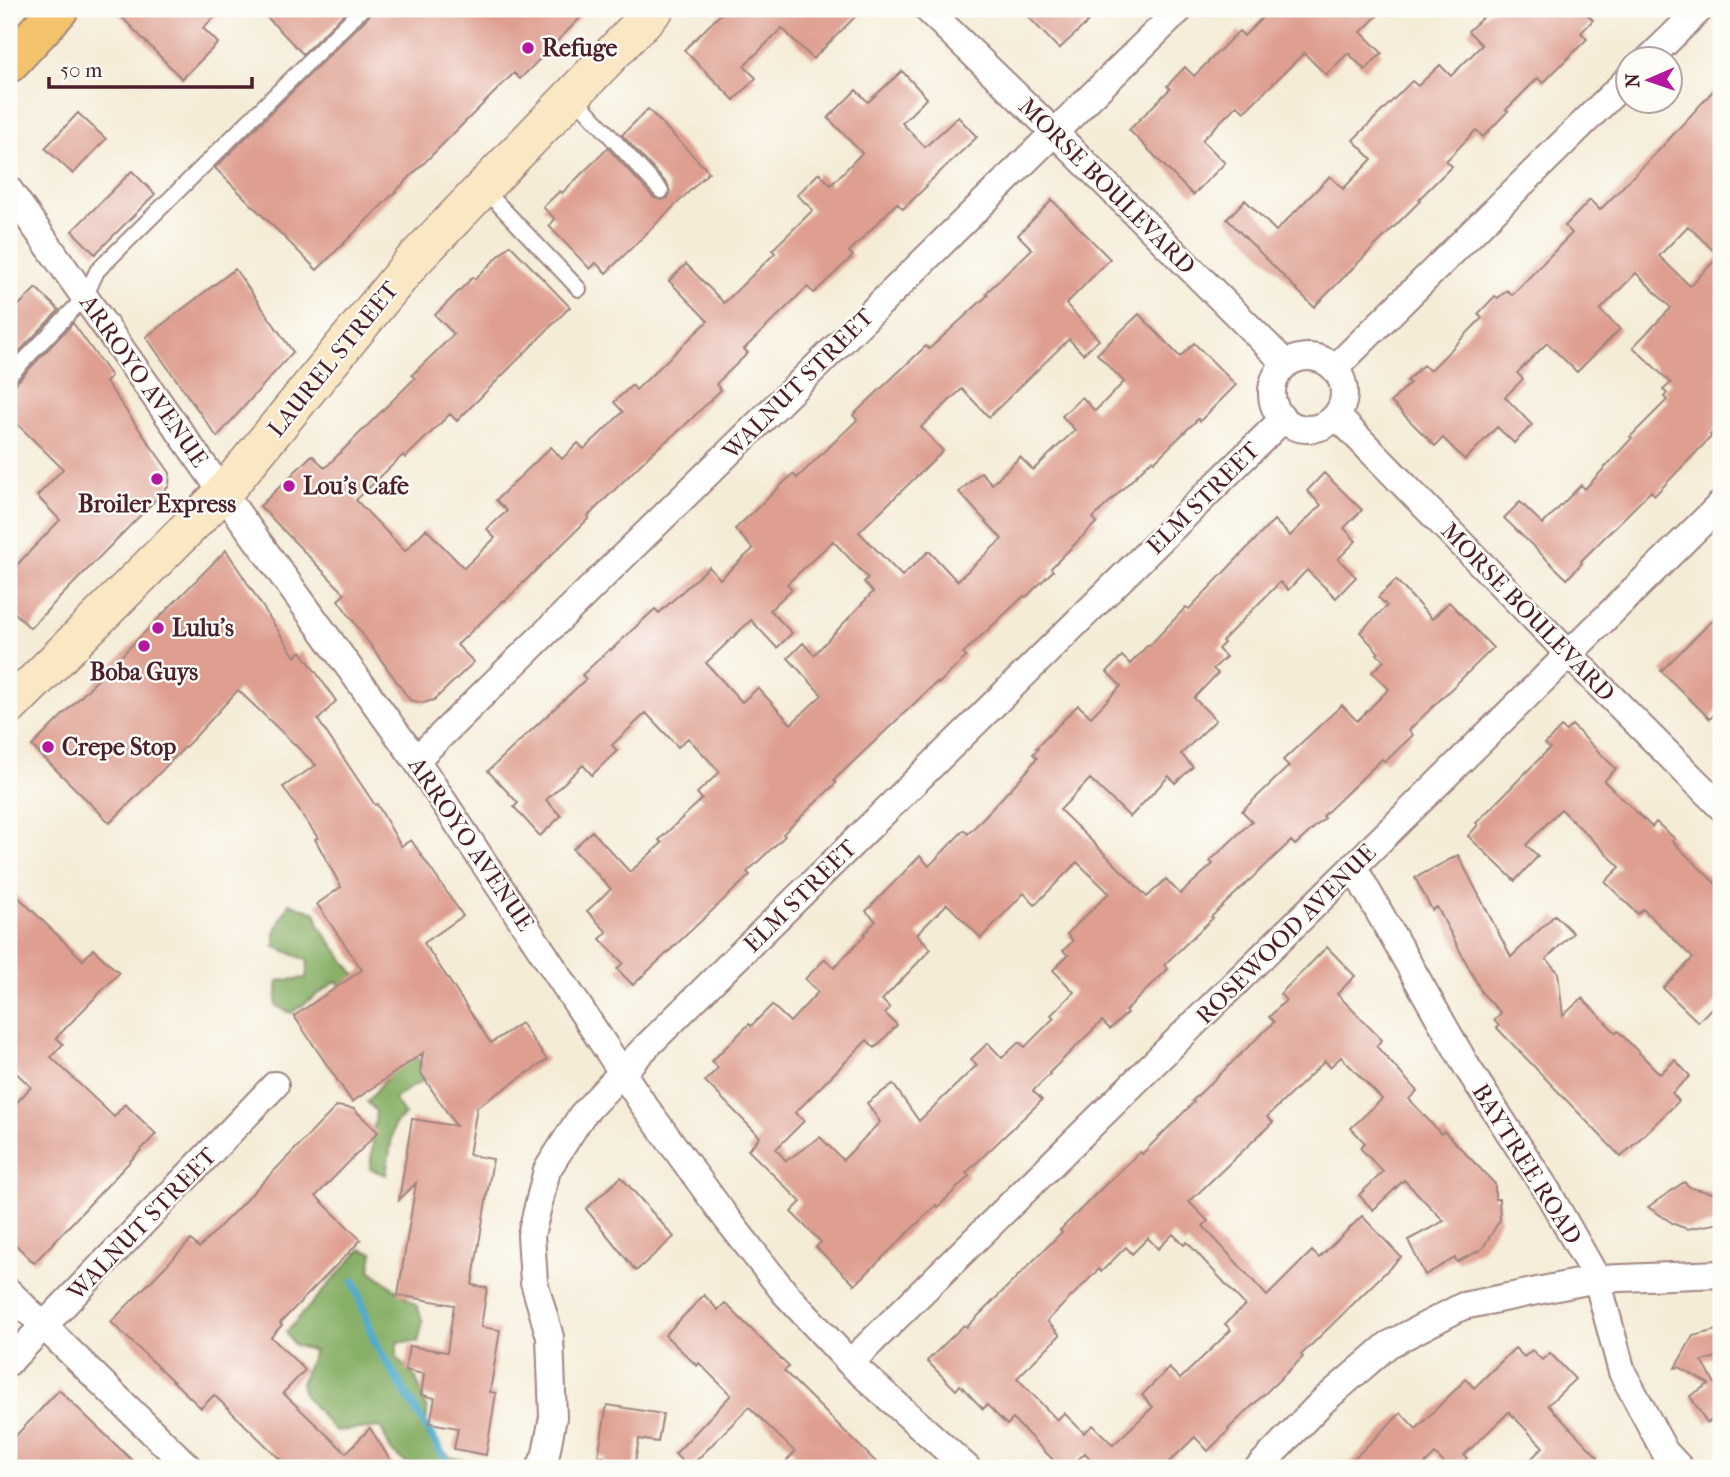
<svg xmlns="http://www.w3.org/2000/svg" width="1730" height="1477" viewBox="0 0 1730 1477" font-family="'IM FELL French Canon',serif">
  <rect width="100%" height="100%" fill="#fdfcf7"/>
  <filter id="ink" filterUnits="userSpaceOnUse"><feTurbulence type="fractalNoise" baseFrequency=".0143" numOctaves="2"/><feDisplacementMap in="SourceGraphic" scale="14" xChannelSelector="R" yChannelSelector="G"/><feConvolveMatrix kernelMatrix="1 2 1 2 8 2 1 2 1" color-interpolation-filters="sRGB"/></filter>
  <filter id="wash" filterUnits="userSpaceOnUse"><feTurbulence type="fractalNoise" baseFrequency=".00686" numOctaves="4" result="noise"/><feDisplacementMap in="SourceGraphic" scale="28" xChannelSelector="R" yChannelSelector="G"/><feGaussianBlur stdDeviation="1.57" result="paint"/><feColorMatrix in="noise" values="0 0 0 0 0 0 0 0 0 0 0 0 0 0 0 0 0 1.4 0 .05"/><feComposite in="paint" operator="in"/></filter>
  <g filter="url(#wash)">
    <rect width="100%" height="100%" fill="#f5ecd7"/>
    <path fill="#88b067" stroke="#696849" stroke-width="2" d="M289,903L316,913L319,926L367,991L413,1046L427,1079L411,1087L394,1099L405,1115L394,1125L386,1175L370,1169L376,1111L367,1102L399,1063L337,981L291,1013L276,1006L278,981L306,978L308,961L275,946V932Z
      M361,1249L373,1253L370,1270L417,1306L423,1322L418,1342H397V1358L416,1378L427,1410L426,1435L450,1457L463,1460L477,1468H412L391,1451L381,1427L335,1431L304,1395L301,1383L314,1351L294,1345L286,1332Z"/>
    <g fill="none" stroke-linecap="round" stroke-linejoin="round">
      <path stroke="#4fabcd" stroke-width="8" d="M354,1281L375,1343L451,1468"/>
    </g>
    <g id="blocks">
      <path fill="#de9e90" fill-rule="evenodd" d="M114,9H223L203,28L218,43L182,79Z
        M259,9H349L303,54Z
        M371,9H589L520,79L514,73L317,270L215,168L369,16Z
        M726,9H863L813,59L782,28L744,66L756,78L734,100L684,50Z
        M1021,9H1075L1088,22L1059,49Z
        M1271,9H1384L1361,32L1382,53L1365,70L1348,53L1326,75L1304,53L1244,112L1237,105L1202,140L1225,163L1193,195L1129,130L1170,89L1167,86L1185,67L1194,76L1239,31L1244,36Z
        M1492,9H1582L1593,20L1581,33L1587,39L1543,83L1538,78L1506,110L1508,111L1483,137L1476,130L1446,161L1452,166L1419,199L1420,201L1314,307L1227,219L1245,200L1276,231L1330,176L1343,189L1372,159L1353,140L1412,81L1418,86L1440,65L1451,76L1482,45L1468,31Z
        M902,71L927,98L902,123L925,147L958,117L977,137L926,185L927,186L903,209L897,203L849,252L853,256L814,293L807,287L744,349L748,353L716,384L721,390L681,429L654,451L588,516L589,518L524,582L505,601L504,600L457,645L474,662L434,700L423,703L410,700L338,600L345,594L260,506L312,455L325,468L415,378L412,375L454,334L435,315L473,277L475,279L510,245L570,307L457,421L450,414L405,458L403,455L356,500L405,551L426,529L464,568L495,538L487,529L507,511L496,500L551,447L562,459L578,443L584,449L623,412L614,402L632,385L636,390L708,321L669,281L686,264L724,303L775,253L772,250L813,210L797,195L819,173L831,185L862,153L828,118L856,90L868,102Z
        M1721,82V423L1710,435L1711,437L1655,495L1651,491L1581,561L1582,563L1567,579L1504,518L1520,502L1543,524L1581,485L1585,489L1632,438L1630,437L1667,400L1664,397L1667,393L1663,390L1671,383L1633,347L1671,308L1636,273L1600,310L1620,329L1577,372L1547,343L1517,373L1523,379L1505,397L1532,425L1514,443L1497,427L1465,460L1443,438L1435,446L1391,402L1410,383L1407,381L1423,365L1430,371L1482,318L1478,314L1495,296L1498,298L1507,290L1512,295L1572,233L1565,226L1590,200L1600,210L1661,148ZM1688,226L1719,256L1690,286L1659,256Z
        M648,109L709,172L606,273L596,263L590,269L549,226L555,219L543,207L560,191L562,193L608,148L654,198L662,200L668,198L670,193L668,185L622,135Z
        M78,113L106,139L73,174L45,148Z
        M132,171L155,194L95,254L72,231Z
        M1052,200L1110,259L1066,304L1099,340L1083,354L1069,339L989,417L962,389L921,427L943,451L859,532L902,576L929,551L957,581L1002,539L959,492L981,472L992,484L1020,457L1033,470L1075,430L1062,416L1082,397L1095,411L1124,382L1097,354L1139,314L1180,357L1194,343L1236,385L1200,421L1198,419L1154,462L1152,460L1093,518L1097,522L1051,568L1053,571L1026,597L1024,596L963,653L966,657L938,684L937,682L834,780L836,783L783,834L785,836L747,872L750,875L633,985L617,969L623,963L600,939L607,932L587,911L611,889L573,849L592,831L630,872L662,843L659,840L702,799L697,793L720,772L688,738L678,747L646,713L612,745L617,751L592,775L583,765L546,800L561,816L540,836L514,807L518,803L488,771L586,679L582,675L610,649L611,650L655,609L659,613L709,567L720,579L753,549L735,529L793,474L797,478L857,420L853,415L926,346L929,349L988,295L986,293L1032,249L1018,235ZM833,541L868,578L864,582L873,592L814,655L803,643L788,658L822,695L791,724L758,688L742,702L706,663L751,620L777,648L792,633L770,610L792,589L787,584Z
        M235,269L293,352L217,437L146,337Z
        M36,288L59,310L9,362V315Z
        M73,323L111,376L106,382L170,473L169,486L30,628L9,607V573L60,520L37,496L63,469L9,416V385L16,383Z
        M1324,473L1362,510L1344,528L1356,541L1338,559L1356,577L1336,598L1307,570L1288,590L1280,582L1222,641L1224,643L1218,649L1226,657L1213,669L1218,673L1194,698L1216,720L1181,754L1193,767L1175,783L1169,776L1130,817L1090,779L1060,810L1110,859L1147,897L1166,879L1180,894L1213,864L1210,861L1252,821L1242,811L1289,766L1283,760L1342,705L1357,721L1389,689L1372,672L1384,661L1377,654L1379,653L1360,632L1387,606L1378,597L1396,580L1432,619L1449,602L1493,648L1409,730L1413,735L1385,762L1382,759L1323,816L1325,818L1295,845L1291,841L1211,917L1213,918L1164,965L1168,969L1125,1011L1127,1013L1110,1029L1102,1021L1049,1073L1050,1074L1033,1091L1042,1100L966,1173L969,1176L938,1207L936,1205L855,1285L816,1247L821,1242L791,1212L801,1202L748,1150L760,1137L705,1081L718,1068L712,1061L749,1024L751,1026L772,1005L790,1022L818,992L805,979L825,959L834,968L865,935L864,934L876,921L866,911L920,856L929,866L964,830L968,834L1029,769H1028L1037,758L1033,754L1038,749L1036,748L1078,705L1091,717L1121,686L1107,672L1122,656L1130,664L1148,645L1149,646L1186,607L1189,609L1274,520L1290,536L1321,505L1307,491ZM1077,862L1109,893L1067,934L1073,941L1063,951L1068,955L1053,970L1074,992L1051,1015L1054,1018L1025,1047L1019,1042L1002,1058L988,1043L971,1059L977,1065L919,1121L893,1084L867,1103L880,1122L843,1160L820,1137L786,1161L776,1149L804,1121L795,1113L867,1040L875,1048L897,1025L885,1013L890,1008L882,1000L931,949L917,934L947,904L981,938L1024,893L1035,905Z
        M226,550L295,657L301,651L336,701L318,720L375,805L377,804L401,846L411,840L463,916L424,943L491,1043L521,1023L547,1060L477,1107L469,1155L493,1159L472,1285L487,1288L481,1327L500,1330L490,1392L496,1393L486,1455L454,1449L458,1428L430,1423L435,1398L421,1395L424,1374L405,1370L409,1346L447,1352L454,1305L398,1295L416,1183L399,1200L412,1119L456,1126L420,1072L423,1053L352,1102L294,1016L362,970L317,904L341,887L315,839L318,838L283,787L316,765L238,690L196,736L110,823L32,746Z
        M1721,612V707L1710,719L1661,671Z
        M1572,725L1616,769L1604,781L1652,827L1656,822L1675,839L1672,841L1721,889V998L1698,1022L1663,988L1693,958L1643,909L1638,914L1605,882L1620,867L1561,809L1526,845L1538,856L1515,881L1468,836L1478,825L1476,823L1550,748L1545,744L1561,727L1566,731Z
        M1458,855L1511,957L1555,915L1573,933L1546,959L1558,972L1563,1016L1582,998L1616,1033L1618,1031L1660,1074L1675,1060L1690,1076L1672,1093L1679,1101L1621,1157L1497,1028L1499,1026L1494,1020L1501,1013L1482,993L1437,907L1432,910L1415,878Z
        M9,888L83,960L93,949L119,973L56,1038L63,1044L51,1057L114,1117L125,1104L156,1134L34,1263L9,1238V1111L31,1087L9,1066Z
        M1327,947L1355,976L1337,994L1382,1040L1376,1046L1417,1091L1409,1099L1441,1134L1444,1131L1495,1184V1199H1499L1500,1220L1482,1249L1457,1262L1455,1258L1425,1275L1408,1240L1444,1221L1404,1180L1373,1210L1359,1195L1383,1172L1360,1148L1365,1143L1351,1128L1382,1099L1341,1057L1330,1067L1325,1061L1267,1117L1273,1122L1189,1202L1208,1221L1203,1226L1267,1296L1312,1251L1319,1258L1362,1216L1401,1257L1301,1355L1303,1357L1228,1429L1229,1430L1208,1451L1195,1437L1163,1468H1089L1094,1463L1085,1453L1069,1468H1061L1013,1419L1007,1425L987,1405L983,1409L960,1385L956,1390L927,1361L964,1325L967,1327L1062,1232L1060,1230L1103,1187L1140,1152L1142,1154L1194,1102L1192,1101L1274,1022L1269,1017L1286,1000L1280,994ZM1173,1234L1184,1245L1187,1242L1245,1305L1225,1324L1231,1330L1180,1379L1169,1368L1142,1395L1153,1407L1113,1445L1093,1425L1084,1433L1064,1413L1057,1420L1017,1378L1060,1335L1047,1321L1099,1269L1101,1272L1126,1247L1132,1254L1148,1238L1158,1249Z
        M337,1106L354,1109L378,1132L316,1196L361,1240L280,1323L282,1325L271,1337L305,1370L283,1393L346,1453L370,1428L395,1468H289L214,1395L201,1408L111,1322L191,1240L199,1248Z
        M621,1177L674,1237L636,1271L586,1209Z
        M1684,1182L1691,1188L1721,1195V1223L1687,1229L1674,1224L1648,1207Z
        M704,1295L718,1310L725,1303L789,1367L784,1371L882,1468H780L795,1452L749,1407L689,1468L675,1454L731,1395L699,1363L697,1366L665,1335Z
        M1721,1329V1356L1702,1361L1721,1394V1414L1707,1423L1690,1396L1709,1384L1679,1367L1675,1368L1693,1336Z
        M1515,1348L1524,1357L1532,1350L1542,1360L1550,1353L1575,1379L1548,1405L1598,1457L1587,1468H1522L1543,1447L1509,1412L1464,1455L1467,1458L1457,1468H1449L1435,1454L1421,1468H1344L1401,1413L1416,1429L1466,1379L1474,1388Z
        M59,1390L140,1468H9V1443Z
        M607,1405L663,1414L658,1442L639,1439L634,1468H604L605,1457L598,1456Z"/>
    </g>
  </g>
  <g filter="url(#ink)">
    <use href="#blocks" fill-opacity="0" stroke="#a08681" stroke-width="2"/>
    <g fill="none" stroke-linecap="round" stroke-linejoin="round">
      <defs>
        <path id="lane" d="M573,96L661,191
          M484,189L579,289
          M9,376L85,297L97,271L362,9"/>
        <path id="street" d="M927,9L1055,133L1286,364
          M1648,60L1700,9
          M9,190L223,493L416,760L643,1104L727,1219L785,1293L850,1363L967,1468
          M1272 393a36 36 0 1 1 72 0a36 36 0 1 1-72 0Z
          M1335,368L1628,79
          M1337,416L1606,692L1721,807
          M416,760L1180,9
          M1354,868L1467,1067L1546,1189L1597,1279L1622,1372L1665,1452L1680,1468
          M9,1292L189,1468
          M9,1362L275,1085
          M850,1363L1721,504
          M540,1468L546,1454L553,1417L550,1337L534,1282L531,1235L547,1170L582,1115L643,1050L1283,419
          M1258,1468L1322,1402L1388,1345L1463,1306L1597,1279L1721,1274"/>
        <path id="secondary" d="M9,707L223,493L412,262L655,9"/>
        <path id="primary" d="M9,63L59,9"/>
      </defs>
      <use href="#lane" stroke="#a08681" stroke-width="18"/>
      <use href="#street" stroke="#a08681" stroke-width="30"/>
      <use href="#secondary" stroke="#a08681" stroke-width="40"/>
      <use href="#primary" stroke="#a08681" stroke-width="42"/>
      <use href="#lane" stroke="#fff" stroke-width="14"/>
      <use href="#street" stroke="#fff" stroke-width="26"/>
      <use href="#secondary" stroke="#fae7c3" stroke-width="37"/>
      <use href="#primary" stroke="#f2c36a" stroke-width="38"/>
    </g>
  </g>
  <g fill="#b5179e" stroke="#fdfcf7" stroke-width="2.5">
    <circle cx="528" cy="48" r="7"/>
    <circle cx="157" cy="479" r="7"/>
    <circle cx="289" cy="486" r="7"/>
    <circle cx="158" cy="628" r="7"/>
    <circle cx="144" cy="646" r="7"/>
    <circle cx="48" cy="747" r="7"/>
  </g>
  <g text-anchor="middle" stroke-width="5" stroke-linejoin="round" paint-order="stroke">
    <g font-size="24" font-weight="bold" fill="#4a1f2b" stroke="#fdfcf7" text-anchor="start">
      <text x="542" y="56">Refuge</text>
      <text x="303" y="494">Lou's Cafe</text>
      <text x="157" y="512" text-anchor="middle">Broiler Express</text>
      <text x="172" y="636">Lulu's</text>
      <text x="144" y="680" text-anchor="middle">Boba Guys</text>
      <text x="62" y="755">Crepe Stop</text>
    </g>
    <g font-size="24" fill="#4a1f2b" stroke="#fdfcf7">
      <text transform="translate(1107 186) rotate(45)" y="8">MORSE BOULEVARD</text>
      <text transform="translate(333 359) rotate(-51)" y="8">LAUREL STREET</text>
      <text transform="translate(144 381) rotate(55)" y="8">ARROYO AVENUE</text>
      <text transform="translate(798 384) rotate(-45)" y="8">WALNUT STREET</text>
      <text transform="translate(1203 498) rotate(-45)" y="8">ELM STREET</text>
      <text transform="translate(1528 612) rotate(46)" y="8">MORSE BOULEVARD</text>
      <text transform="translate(471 844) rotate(56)" y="8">ARROYO AVENUE</text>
      <text transform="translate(800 896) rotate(-45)" y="8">ELM STREET</text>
      <text transform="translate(1286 934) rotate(-45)" y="8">ROSEWOOD AVENUE</text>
      <text transform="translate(1527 1164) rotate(58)" y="8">BAYTREE ROAD</text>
      <text transform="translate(142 1224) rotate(-46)" y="8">WALNUT STREET</text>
    </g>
  </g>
  <rect width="1730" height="1477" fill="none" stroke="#fdfcf7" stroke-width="35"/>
  <g transform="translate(1649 80) rotate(268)"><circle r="33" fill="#fdfcf7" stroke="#b5a4a5" stroke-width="2"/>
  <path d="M0-5L12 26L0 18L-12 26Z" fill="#b5179e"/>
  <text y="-10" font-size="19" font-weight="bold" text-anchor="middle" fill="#4a1f2b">N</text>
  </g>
  <path d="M49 77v10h203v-10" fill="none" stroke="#4a1f2b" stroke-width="3.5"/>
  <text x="60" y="77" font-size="21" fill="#4a1f2b" stroke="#fdfcf7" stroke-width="5" paint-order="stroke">50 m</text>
</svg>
